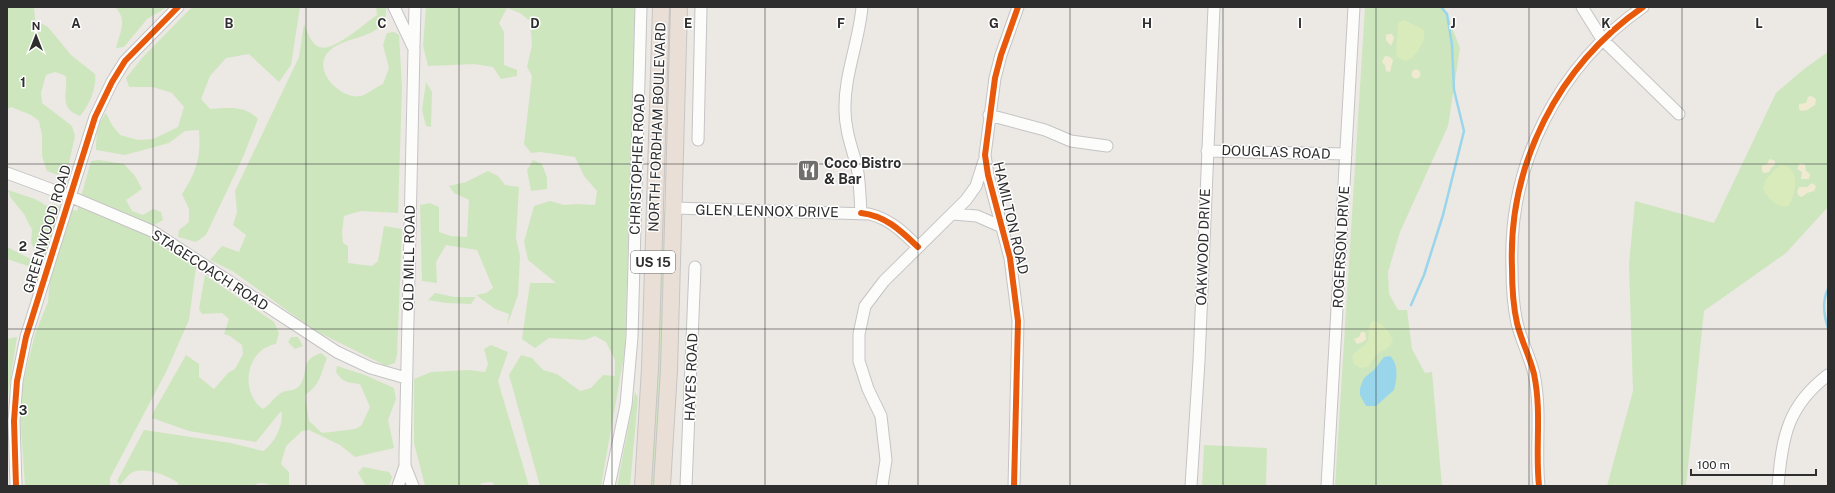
<svg xmlns="http://www.w3.org/2000/svg" width="1835" height="493" viewBox="0 0 1835 493" font-family="'Public Sans',sans-serif">
  <rect width="100%" height="100%" fill="#ece8e4"/>
  <path fill="#cee6be" d="M7,7H34L35,20L48,27L71,55L95,74C97,87 89,106 80,116C58,108 68,94 66,76L55,72L46,75L41,93L42,103L72,126L75,136L69,163L58,175L47,171L42,156V135L39,121L31,115L11,107L7,109Z
    M115,7H167L147,19L124,47L116,48C120,32 128,20 115,7Z
    M192,7H300L291,65L279,82L249,54L226,58L210,76L201,99L210,109C228,108 245,105 258,119L243,157L206,235L196,242L178,237L179,230L189,222V209L182,194C197,171 201,157 199,130L185,131L169,143L125,155L96,150C96,136 97,124 106,113L112,125L120,135L138,140L153,139L178,127L184,107L172,93L153,87H129L126,78L143,57Z
    M376,7H386C389,44 338,32 325,57C316,76 344,100 361,96C368,94 376,87 383,84L389,68L383,45L387,33L394,32L399,35L402,87L398,213L361,211L344,216L342,232L343,243L348,246V263L372,266L378,261L384,226L402,229L397,355L395,363L386,366L314,330L234,272L210,260L222,246L239,252L246,235L233,225L237,212L235,191L299,57L304,24C307,31 311,44 319,47C333,53 366,22 377,15Z
    M426,7H635L625,350L601,486H540L509,375L521,355L532,358L543,370L557,374L580,391L591,388L603,375L615,376V360L606,342L595,336L585,340L549,338L535,348L522,339L530,283H556L528,260L524,242L534,206L550,201L564,205L577,204L595,205L597,191L584,176L575,157L540,152L531,153L524,144L532,76L527,67L532,45L530,21L520,13L507,8L499,23L504,32V65L517,70V76L501,79L493,67L474,64L428,66L423,46Z
    M1365,7H1444L1460,48L1448,126L1400,232L1388,272L1389,294L1398,310H1407L1412,349L1425,373L1432,372L1442,486H1335Z
    M1828,52V207L1786,253L1704,311L1686,486H1607L1633,391L1629,264L1635,201L1714,223L1776,93L1804,69Z
    M426,82L432,92L431,127L426,126L422,110Z
    M99,160L124,164L135,176L142,189L126,200L132,211L143,215L153,209L161,212L163,220L154,225L150,236C161,248 182,258 196,267L189,320L166,372L110,478V486H25L19,400L35,334L48,302L50,278L40,270L7,259V247L31,259L36,258L38,254L31,243L32,230L24,214L11,198L8,190L35,199L47,206L53,204L77,211L91,161Z
    M533,160L542,164L547,178V189L531,191L527,170Z
    M488,171L498,176L505,185L519,187L516,238L520,256L518,295L507,326L509,314L495,309L476,295L486,293L493,288L477,250L446,245L436,262L437,283L422,281L420,205L430,203L439,207V232L451,236L467,237L469,200L454,193L449,186L466,182Z
    M662,205L668,218L657,486H648Z
    M205,275L274,322L279,333L276,344C246,349 239,392 263,409C270,405 274,397 281,393C288,389 295,392 300,385C309,373 299,360 321,353L327,358C320,375 321,384 305,395L309,421L322,433L355,429L361,426L370,407L360,384C349,383 342,382 336,372L337,366L365,375L394,388L396,399L388,420L394,448L355,457L340,445L309,430L302,431L286,446L281,464L289,472V486C284,486 280,486 275,486C267,485 262,480 253,486H178V483C168,475 143,466 131,473C127,476 123,482 120,485L117,481L144,430L231,443L263,451C274,444 285,423 281,411L256,442L189,431L152,418L153,413L186,355L199,364V377L214,389L228,373L235,369L243,354L242,345L230,336L224,334L229,319L222,313L202,314L199,309Z
    M435,293L455,297H476L471,304L446,303L428,300Z
    M17,337L7,403V339Z
    M291,337H298L303,346L295,349L288,342Z
    M491,345L508,352L498,381L529,486H495L492,482L482,483L479,486H425L414,443V379L431,372L468,370L485,372L488,364L484,349Z
    M635,392L638,398L630,486H617Z
    M1204,445L1267,448L1266,486H1202Z
    M363,467L389,472L392,477L389,486H366L358,473Z"/>
  <path fill="#f0ead3" d="M1389,34H1392L1394,38L1391,46L1386,40V35Z
    M1385,56L1390,57L1393,60L1390,72L1386,71L1385,65L1382,62Z
    M1411.5 74a4.5 4.5 0 1 1 9 0a4.5 4.5 0 1 1-9 0Z
    M1811,96L1816,99L1815,105L1807,110L1801,111L1799,109V104L1806,103L1808,97Z
    M1770,159L1775,161V165L1771,168L1769,172L1764,173L1762,171V166L1767,164Z
    M1800,163L1805,164L1806,171L1810,174L1809,179H1801L1802,172L1797,169Z
    M1812,183L1816,186L1814,191L1807,193L1802,197L1799,196L1797,192L1799,187H1807Z
    M1361,332H1365L1366,339L1363,342L1357,344L1354,339L1359,337Z"/>
  <path fill="#d9eabb" d="M1404,20L1423,29C1429,38 1415,60 1405,61L1396,56L1398,23Z
    M1780,165C1801,163 1797,196 1788,206C1778,209 1766,197 1763,188L1766,179Z
    M1373,321C1381,321 1391,333 1393,341L1390,346L1376,355L1368,367L1360,368L1354,364L1352,357C1355,349 1365,348 1368,340C1370,333 1366,326 1373,321Z"/>
  <path fill="#99d6ec" d="M1390,356C1399,364 1397,380 1394,390L1376,406H1366L1360,395V388L1364,378L1374,370L1384,357Z"/>
  <g fill="none" stroke-linecap="round" stroke-linejoin="round">
    <path stroke="#99d6ec" stroke-width="2.5" d="M1828,289C1822,301 1824,316 1828,328
      M1411,305L1424,275L1443,215L1464,131L1454,90L1452,45L1447,14L1441,7"/>
    <defs>
      <path id="minor" d="M394,7L414,49L405,455V466L413,486
        M1582,7L1602,39L1679,114
        M414,46L415,7
        M989,115L1045,130L1071,141L1107,146
        M698,140L701,7
        M1207,151L1346,154
        M7,173L69,196L152,231L337,352L371,368L406,378
        M674,208L869,214C890,219 903,232 918,247
        M861,213C860,198 860,182 857,167C852,148 845,130 845,110C844,75 859,42 862,7
        M953,214L977,216L1002,227
        M16,486L14,421L17,381L26,337L95,117L112,82L125,61L178,7
        M398,486L405,466
        M609,486L626,405L632,337L641,7
        M686,486L695,267
        M882,486L886,460L881,416L868,389L859,361V334L865,306L884,281L966,200L976,186L984,161
        M1014,486L1018,321L1010,258L988,175L985,155L995,78L1001,55L1018,7
        M1191,486L1199,361L1214,7
        M1327,486L1354,7
        M1539,486C1535,449 1542,412 1534,374C1530,357 1521,340 1517,323C1513,305 1512,286 1512,268C1508,164 1558,66 1643,7
        M1778,486C1782,438 1787,406 1828,375"/>
      <path id="highway" d="M643,486L650,368L661,7
        M662,486L669,370L679,7"/>
    </defs>
    <use href="#minor" stroke="#c5c4c5" stroke-width="13"/>
    <use href="#highway" stroke="#c6c5c4" stroke-width="18"/>
    <use href="#minor" stroke="#fcfcfb" stroke-width="11"/>
    <use href="#highway" stroke="#eadfd6" stroke-width="16"/>
    <defs>
      <path id="cycleway" d="M861,213C886,216 900,230 918,247
        M16,486L14,421L17,381L26,337L95,117L112,82L125,61L178,7
        M1014,486L1018,321L1010,258L988,175L985,155L995,78L1001,55L1018,7
        M1539,486C1535,449 1542,412 1534,374C1530,357 1521,340 1517,323C1513,305 1512,286 1512,268C1508,164 1558,66 1643,7"/>
    </defs>
    <use href="#cycleway" stroke="#fff" stroke-width="8"/>
    <use href="#cycleway" stroke="#e8590c" stroke-width="6"/>
  </g>
  <path fill="none" stroke="#2e2e2e" stroke-width="1" stroke-opacity="0.55" d="M153,7V486M306,7V486M459,7V486M612,7V486M765,7V486M918,7V486M1070,7V486M1223,7V486M1376,7V486M1529,7V486M1682,7V486M7,164H1828M7,329H1828"/>
  <defs>
    <symbol id="restaurant-square" viewBox="-11 -11 22 22"><rect x="-9" y="-9" width="18" height="18" rx="4" fill="#706f6e" stroke="#fff"/><path d="M-5-6h1v4h1v-4h1v4h1v-4h1v5L-1.5 .5V6h-2V.5L-5-1ZM5-6V6H3V1.5H1.5Q1.5-4 5-6Z" fill="#fff"/></symbol>
  </defs>
  <g fill-rule="evenodd">
    <use href="#restaurant-square" x="796" y="158" width="25" height="25"/>
  </g>
  <g text-anchor="middle" stroke-width="3" stroke-linejoin="round" paint-order="stroke">
    <rect fill="#fff" stroke="#6d6d6d" stroke-width="1" x="631" y="251" width="44" height="22" rx="3"/>
    <g font-size="13" font-weight="bold" fill="#2e2e2e">
      <text x="653" y="267">US 15</text>
    </g>
    <g font-size="14" fill="#2e2e2e" stroke="#fff">
      <text transform="translate(657 127) rotate(-88)" y="5">NORTH FORDHAM BOULEVARD</text>
      <text transform="translate(1276 152) rotate(2)" y="5">DOUGLAS ROAD</text>
      <text transform="translate(637 164) rotate(-88)" y="5">CHRISTOPHER ROAD</text>
      <text transform="translate(767 211) rotate(1)" y="5">GLEN LENNOX DRIVE</text>
      <text transform="translate(1011 218) rotate(77)" y="5">HAMILTON ROAD</text>
      <text transform="translate(47 229) rotate(-73)" y="5">GREENWOOD ROAD</text>
      <text transform="translate(1203 247) rotate(-88)" y="5">OAKWOOD DRIVE</text>
      <text transform="translate(1341 247) rotate(-87)" y="5">ROGERSON DRIVE</text>
      <text transform="translate(409 258) rotate(-89)" y="5">OLD MILL ROAD</text>
      <text transform="translate(210 270) rotate(33)" y="5">STAGECOACH ROAD</text>
      <text transform="translate(691 377) rotate(-88)" y="5">HAYES ROAD</text>
    </g>
    <g font-size="14" font-weight="bold" fill="#2e2e2e" stroke="#fff" text-anchor="start">
      <text x="824" y="168">Coco Bistro<tspan x="824" dy="16">&amp; Bar</tspan></text>
    </g>
  </g>
  <g font-size="13" text-anchor="middle" font-weight="bold" fill="#2e2e2e" stroke="#fff" stroke-width="3" stroke-linejoin="round" paint-order="stroke">
    <text x="76" y="28">A</text>
    <text x="229" y="28">B</text>
    <text x="382" y="28">C</text>
    <text x="535" y="28">D</text>
    <text x="688" y="28">E</text>
    <text x="841" y="28">F</text>
    <text x="994" y="28">G</text>
    <text x="1147" y="28">H</text>
    <text x="1300" y="28">I</text>
    <text x="1453" y="28">J</text>
    <text x="1606" y="28">K</text>
    <text x="1759" y="28">L</text>
    <text x="23" y="87">1</text>
    <text x="23" y="251">2</text>
    <text x="23" y="415">3</text>
  </g>
  <rect width="1835" height="493" fill="none" stroke="#2e2e2e" stroke-width="16"/>
  <g transform="translate(36 36)" stroke="#ffffff" stroke-width="3" paint-order="stroke">
  <path d="M0-3L7 15L0 10L-7 15Z" fill="#2e2e2e"/>
  <text y="-6" font-size="11" font-weight="bold" text-anchor="middle" fill="#2e2e2e">N</text>
  </g>
  <path d="M1691 469v6h125v-6" fill="none" stroke="#2e2e2e" stroke-width="2"/>
  <text x="1697" y="469" font-size="12" fill="#2e2e2e" stroke="#ffffff" stroke-width="3" paint-order="stroke">100 m</text>
</svg>
